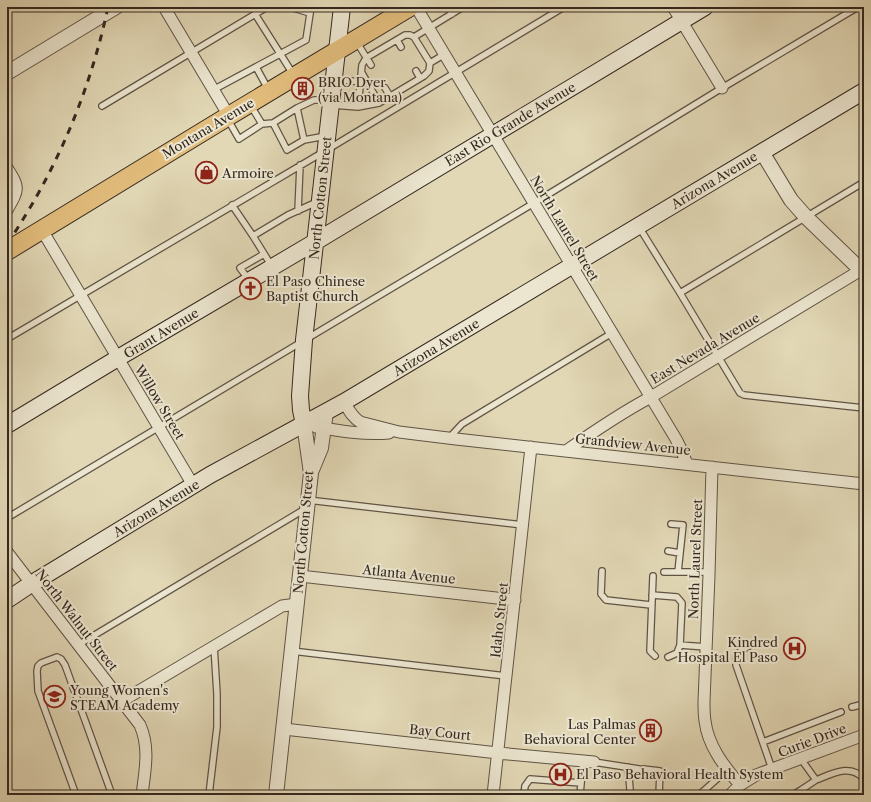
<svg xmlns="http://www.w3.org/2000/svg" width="871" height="802" viewBox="0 0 871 802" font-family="'Libre Caslon Text',serif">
  <rect width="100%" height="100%" fill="#e2d8b6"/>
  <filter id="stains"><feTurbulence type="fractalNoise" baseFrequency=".005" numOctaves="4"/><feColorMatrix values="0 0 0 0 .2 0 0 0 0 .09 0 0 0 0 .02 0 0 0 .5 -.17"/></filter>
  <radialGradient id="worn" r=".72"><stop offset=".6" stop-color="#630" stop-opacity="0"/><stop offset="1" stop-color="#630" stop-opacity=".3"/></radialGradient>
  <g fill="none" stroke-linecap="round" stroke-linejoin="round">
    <defs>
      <path id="service" d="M290,7L310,13
        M448,7L452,14
        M255,14L293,74
        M397,40L401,47
        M356,41L371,65
        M445,54L430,63L414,37L463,7
        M256,67L268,89
        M416,71L420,78
        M362,73L379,103L424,76L429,71L430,63
        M335,79L360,82
        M385,88L390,96
        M213,90L306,40L311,7
        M332,105L358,107L362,65L366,58L405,35H410L414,37
        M102,106L267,7
        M251,106L262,124
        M358,107L379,103
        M297,108L314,100H330
        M227,118L239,139L262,124L273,123
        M304,140L297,108L273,123L287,150L304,140L326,136
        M232,205L253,236
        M298,211L300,165
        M639,227L680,293L740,393L744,395L864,408
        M271,265L253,236L288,215L317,202
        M249,280L240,268L264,254
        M680,293L864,182
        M7,339L325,151L564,7
        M449,438L462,424L612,333
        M308,500L523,525
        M7,518L534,203L722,88L858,7
        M671,524L683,525L678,572H709
        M668,551L680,553
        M602,571L601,594L606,600L651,605
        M664,572H678
        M653,576L650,651L655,656
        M652,595L677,597L682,603L680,645
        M78,645L305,509
        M749,646C739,652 736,652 736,665L772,769
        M292,651L506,676
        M668,657L677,653L680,645L706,647
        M852,707L864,704
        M763,742L841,712
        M594,762L639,769
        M628,767L630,789L629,795
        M643,769L660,771L659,795
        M816,780C832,774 850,763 864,779
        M76,795L38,691L37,671L38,666L41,663L57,657L61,659L65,665L112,795
        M209,795L217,727V694L214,646
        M524,795L525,786L530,779L581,783
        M580,795L583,761
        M699,795L727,770
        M793,795L801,790
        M800,795L801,790L816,780L801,759"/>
      <path id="minor" d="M164,7L229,116
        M416,7L676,439L681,449L687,464
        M673,7L722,88
        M7,168C20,188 19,189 7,210
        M42,230L193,485
        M344,402C349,410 352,417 360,422L399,432L456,439L864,484
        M316,427C340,431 364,435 389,433
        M566,451C593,432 621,413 651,397L861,270
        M712,467L709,575L704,702C704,708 704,715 705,721C708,746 724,766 740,785
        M7,552L140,725C150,748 145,770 142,795
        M300,576L515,600
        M122,701L282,606L297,604
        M284,729L498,753L594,762
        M493,795L531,447
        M730,795L740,785L756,775L864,735"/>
      <path id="tertiary" d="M7,73L116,7
        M762,152L791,200L806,217L864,273
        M311,472L321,448L326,412
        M276,795L311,473L304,424"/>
      <path id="secondary" d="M304,424L301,410L300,396L304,340L342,7
        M7,425L118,358L315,242L705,7
        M7,600L31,584L210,475L344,402L864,91"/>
      <path id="primary" d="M7,251L227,117L410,7"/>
    </defs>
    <use href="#service" stroke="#605446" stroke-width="8"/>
    <use href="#minor" stroke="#605446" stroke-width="13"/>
    <use href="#tertiary" stroke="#605446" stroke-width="16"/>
    <use href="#secondary" stroke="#352820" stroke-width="18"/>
    <use href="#primary" stroke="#352820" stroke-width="20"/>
    <use href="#service" stroke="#ece6d0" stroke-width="5.5"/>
    <use href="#minor" stroke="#ece6d0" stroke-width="11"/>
    <use href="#tertiary" stroke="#ece6d0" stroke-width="14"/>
    <use href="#secondary" stroke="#ece6d0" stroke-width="16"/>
    <use href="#primary" stroke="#e1bc7b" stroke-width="18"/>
    <path stroke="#352820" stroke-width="3" stroke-dasharray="7 7" stroke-linecap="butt" d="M7,244C56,172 90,92 108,7"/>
  </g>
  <defs>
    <symbol id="building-ring" viewBox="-11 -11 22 22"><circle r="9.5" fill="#ece6d0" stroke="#8f2418" stroke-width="1.5"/><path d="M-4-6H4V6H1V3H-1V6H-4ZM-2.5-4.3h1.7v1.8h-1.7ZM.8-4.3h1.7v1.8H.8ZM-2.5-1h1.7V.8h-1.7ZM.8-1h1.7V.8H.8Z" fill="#8f2418"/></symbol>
    <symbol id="shop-ring" viewBox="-11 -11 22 22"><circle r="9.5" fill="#ece6d0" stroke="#8f2418" stroke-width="1.5"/><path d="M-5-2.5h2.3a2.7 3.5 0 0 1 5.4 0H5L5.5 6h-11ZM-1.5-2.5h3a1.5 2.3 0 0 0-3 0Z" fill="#8f2418"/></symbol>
    <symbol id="church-ring" viewBox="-11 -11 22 22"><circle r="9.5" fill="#ece6d0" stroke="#8f2418" stroke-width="1.5"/><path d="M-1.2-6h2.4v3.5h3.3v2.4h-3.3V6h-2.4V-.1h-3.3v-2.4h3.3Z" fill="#8f2418"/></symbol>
    <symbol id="hospital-ring" viewBox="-11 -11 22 22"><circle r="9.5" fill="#ece6d0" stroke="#8f2418" stroke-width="1.5"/><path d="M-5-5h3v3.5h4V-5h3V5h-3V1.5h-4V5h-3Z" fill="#8f2418"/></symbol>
    <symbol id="school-ring" viewBox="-11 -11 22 22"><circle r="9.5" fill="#ece6d0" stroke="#8f2418" stroke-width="1.5"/><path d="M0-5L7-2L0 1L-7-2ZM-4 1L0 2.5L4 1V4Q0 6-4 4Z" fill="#8f2418"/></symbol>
  </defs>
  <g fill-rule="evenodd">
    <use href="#building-ring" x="290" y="76" width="25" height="25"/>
    <use href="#shop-ring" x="194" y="160" width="25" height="25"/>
    <use href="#church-ring" x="238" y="276" width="25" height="25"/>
    <use href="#hospital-ring" x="782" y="636" width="25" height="25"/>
    <use href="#school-ring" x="42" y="684" width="25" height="25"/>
    <use href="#building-ring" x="638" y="718" width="25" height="25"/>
    <use href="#hospital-ring" x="548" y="762" width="25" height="25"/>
  </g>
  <g text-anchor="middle" stroke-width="4" stroke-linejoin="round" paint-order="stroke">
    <g font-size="13" fill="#352820" stroke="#ece6d0" text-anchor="start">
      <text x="318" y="87">BRIO Dyer<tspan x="318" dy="15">(via Montana)</tspan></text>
      <text x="222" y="178">Armoire</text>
      <text x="266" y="286">El Paso Chinese<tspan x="266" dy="15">Baptist Church</tspan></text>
      <text x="778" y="647" text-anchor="end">Kindred<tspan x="778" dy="15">Hospital El Paso</tspan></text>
      <text x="70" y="695">Young Women's<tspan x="70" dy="15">STEAM Academy</tspan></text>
      <text x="636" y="729" text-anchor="end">Las Palmas<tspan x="636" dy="15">Behavioral Center</tspan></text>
      <text x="576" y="779">El Paso Behavioral Health System</text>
    </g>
    <g font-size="13" fill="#352820" stroke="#ece6d0">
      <text transform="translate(510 124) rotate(-31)" y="5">East Rio Grande Avenue</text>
      <text transform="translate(208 128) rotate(-31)" y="5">Montana Avenue</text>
      <text transform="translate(714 180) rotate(-31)" y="5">Arizona Avenue</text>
      <text transform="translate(320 198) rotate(-84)" y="5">North Cotton Street</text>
      <text transform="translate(565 228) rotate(59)" y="5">North Laurel Street</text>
      <text transform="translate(161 333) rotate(-31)" y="5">Grant Avenue</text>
      <text transform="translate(436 347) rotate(-31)" y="5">Arizona Avenue</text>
      <text transform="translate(705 348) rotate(-31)" y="5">East Nevada Avenue</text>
      <text transform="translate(160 402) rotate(59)" y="5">Willow Street</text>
      <text transform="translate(633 444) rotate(6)" y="5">Grandview Avenue</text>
      <text transform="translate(156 508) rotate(-31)" y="5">Arizona Avenue</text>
      <text transform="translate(303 532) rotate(-85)" y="5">North Cotton Street</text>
      <text transform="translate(695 559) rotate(-88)" y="5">North Laurel Street</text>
      <text transform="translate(409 574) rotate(6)" y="5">Atlanta Avenue</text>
      <text transform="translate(77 620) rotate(52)" y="5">North Walnut Street</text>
      <text transform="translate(499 620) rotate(-84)" y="5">Idaho Street</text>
      <text transform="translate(440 732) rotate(6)" y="5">Bay Court</text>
      <text transform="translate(812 740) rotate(-21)" y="5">Curie Drive</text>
    </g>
  </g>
  <rect width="871" height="802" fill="none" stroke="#e2d8b6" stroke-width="24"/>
  <rect x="8" y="8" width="855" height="786" fill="none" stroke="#352820" stroke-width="2"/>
  <rect x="12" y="12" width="847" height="778" fill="none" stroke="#352820"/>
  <rect width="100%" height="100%" filter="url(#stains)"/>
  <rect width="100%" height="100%" fill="url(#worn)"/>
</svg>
